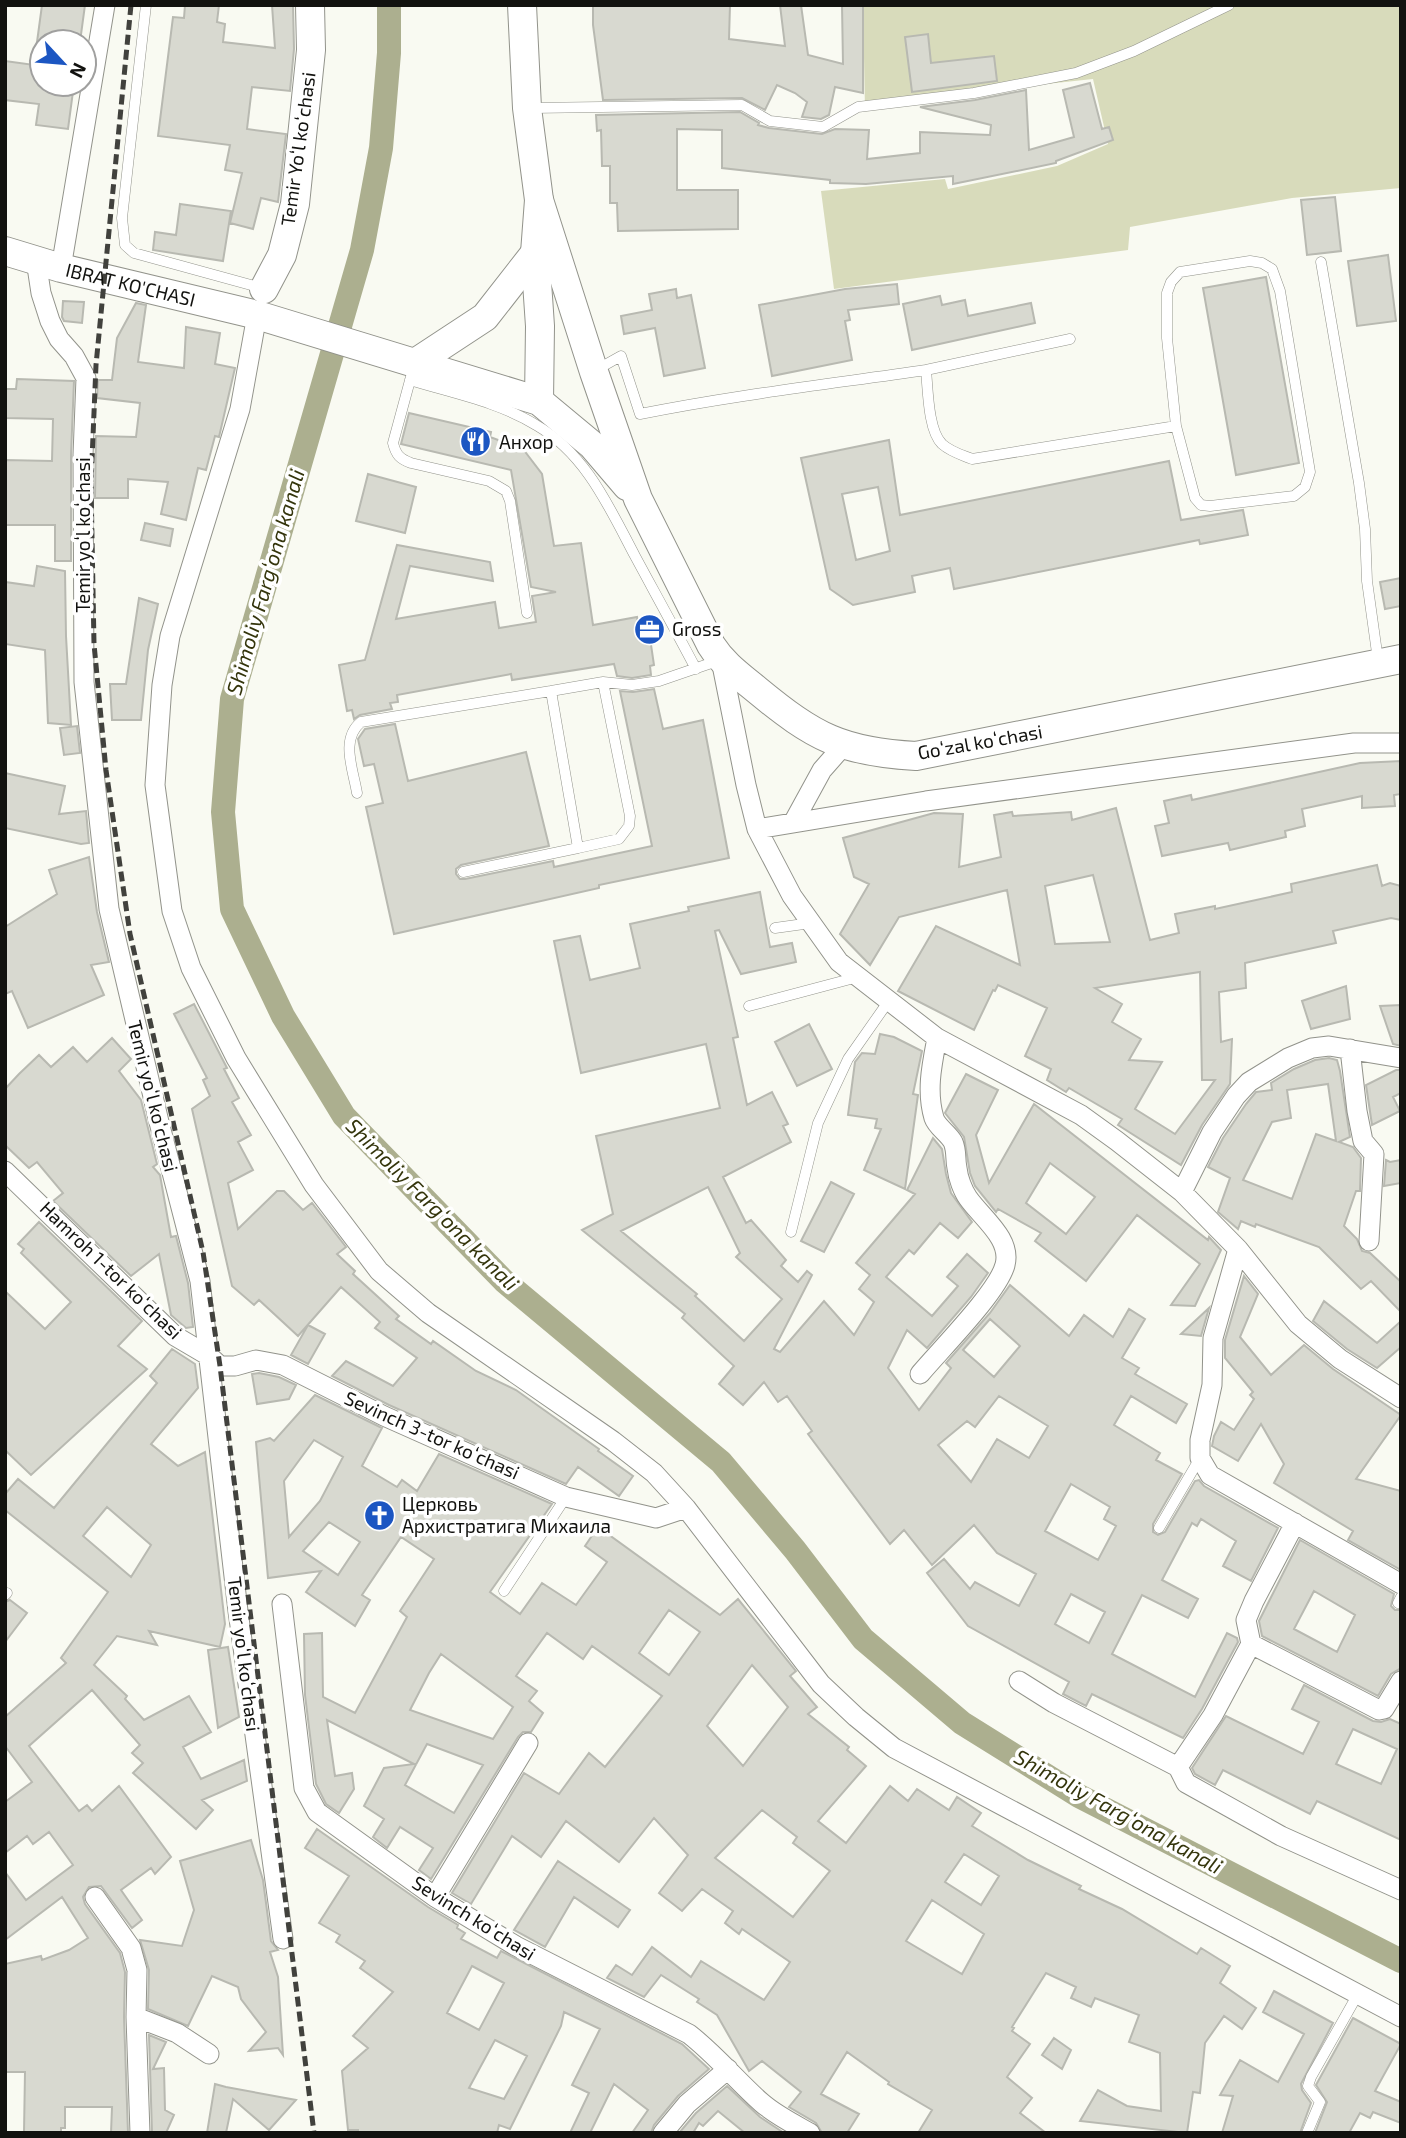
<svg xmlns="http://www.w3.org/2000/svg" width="1406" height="2138" viewBox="0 0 1406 2138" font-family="'Exo 2',sans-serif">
  <rect width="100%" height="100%" fill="#f9faf2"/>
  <path fill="#d8dbbb" d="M863,5H1401V188L1292,198L1130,227L1128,250L834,289L821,191L945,179L948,189L1057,166L1108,144L1093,79L1009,88L865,110Z"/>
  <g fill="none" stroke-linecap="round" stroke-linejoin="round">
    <path stroke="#acaf8f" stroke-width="24" d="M389,5V53L381,148L362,250L232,699L223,812L232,909L283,1016L344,1116L504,1281L721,1462L795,1550L863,1639L962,1723L1079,1796L1401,1961"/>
  </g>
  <path fill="#d8d9d0" stroke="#b8b9b1" stroke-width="2" fill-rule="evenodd" d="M42,5H85L80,42H37Z
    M185,5H219L217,22L225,24L223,42L275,48L272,5H293L294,49L290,91L252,87L247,129L286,134L278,202L261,198L253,229L230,223L242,173L225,170L230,145L158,136L173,17L184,18Z
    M593,5H730L729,39L785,46L780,5H801L808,55L843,64L842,5H863V93L835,87L829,115L821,119L802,117L807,102L795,93L777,85L765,110L742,98L603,100L593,25Z
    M928,34L931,63L994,56L997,81L912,92L905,37Z
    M5,61L42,66V84H74L68,129L36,125L39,104L5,100Z
    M1090,83L1102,129L1109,127L1113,140L1056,161V163L953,184V176L866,184L830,183V180L722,168V130L677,129V190H738V229L618,231L617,203H610V166H602L601,130L597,131L596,115L740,112L759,123L758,125L769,128L822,134L835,129L869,130L867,159L920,153V132L990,135L991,125L920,107L975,100L1026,90L1029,150L1074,137L1063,90Z
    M1335,197L1341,251L1307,255L1301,200Z
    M180,204L231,211L223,261L153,250L155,232L176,235Z
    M1388,255L1396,321L1357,326L1348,261Z
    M1266,277L1299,463L1236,475L1203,288Z
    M897,284L899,304L848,310L850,320L845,321L852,360L772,376L759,305L845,289Z
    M676,289L677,298L691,295L705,368L664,376L655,328L624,334L621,316L652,310L649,294Z
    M940,296L942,305L965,300L968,316L1031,303L1035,323L912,350L903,304Z
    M63,301L84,302L82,323L64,321L62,317Z
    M136,303L146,305L138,362L184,368L186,327L220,333L215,364L235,368L219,437L215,436L206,470L198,468L186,520L161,514L168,482L128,479V498H95L96,436L136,437L140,403L97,398L98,380H112L117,338Z
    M17,379L74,381L71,455V561H55V525H6L5,460L52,461L53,419L5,418V389H16Z
    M409,413L491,432L490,437L523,449L542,474L554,546L581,543L593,625L637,617L641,640L650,638L654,665L650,666L651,675L632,678L617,676L614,664L512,680L511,674L397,695L398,702L390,703L392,709L360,715L354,719L352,710L347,711L339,665L365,660L397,545L490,562L493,581L410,566L396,619L495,602L499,628L536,622L532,596L556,592L531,587L511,470L401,444Z
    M889,440L900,515L1169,461L1181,520L1243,510L1248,535L1200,544L1199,540L954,589L950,568L912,576L915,592L853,605L830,589L801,458ZM878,487L890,551L856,560L842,494Z
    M368,474L416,487L405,533L356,521Z
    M145,523L173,529L170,546L141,540Z
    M37,566L65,571L66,636L71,725L48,723L45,650L5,644V582L34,586Z
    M1401,578V606L1385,609L1380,582Z
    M139,598L158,604L148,650L141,720H112L110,684H126Z
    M654,689L663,729L703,720L729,858L599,885V888L394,934L366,807L383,803L374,764L364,766L358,739L365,729L395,724L408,781L526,752L549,846L461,865L456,869V874L460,879H465L553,861L554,867L652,846L620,691L633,692Z
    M77,726L80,753L64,755L60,728Z
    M1401,761V794L1394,795L1395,806L1362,808V796L1302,809L1305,826L1285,831L1286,837L1230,850L1228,843L1162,856L1155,826L1169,823L1164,801L1191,795L1192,800L1360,763Z
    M5,773L65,786L59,814L86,811L89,843L81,844L5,828Z
    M1116,808L1150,940L1179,933L1175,914L1215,906V909L1292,892L1291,884L1377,865L1382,886L1390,883L1401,886V920L1391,918L1333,931L1336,943L1245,963L1246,988L1219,992L1221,1042L1232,1039L1230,1084L1202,1125L1181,1165L1118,1125L1122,1119L1069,1088L1066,1092L1047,1080L1051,1069L1025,1056L1047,1008L998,985L995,991L993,990L974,1030L898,991L936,926L1020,965L1007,890L899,917L870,965L840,934L869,884L854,877L843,838L934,813L963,814L959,867L1001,857L994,815L1012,812L1013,816L1071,812L1072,820ZM1093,875L1110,942L1055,944L1045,886ZM1200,972L1202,1080H1215L1175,1134L1135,1109L1162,1062L1129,1060L1141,1039L1112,1022L1122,1004L1095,988Z
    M89,857L97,912L109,962L91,965L104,995L28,1028L12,991L5,994V927L57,894L49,870Z
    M760,892L770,947L792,943L796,962L741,974L719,930L715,931L738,1037L733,1038L747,1105L772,1092L788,1124L783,1126L791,1142L723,1177L746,1223L751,1220L786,1260L781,1266L798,1282L807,1271L812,1275L774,1349L780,1352L824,1301L854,1335L874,1302L859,1289L870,1275L856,1263L915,1194L907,1190L933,1138L942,1149L946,1174L951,1193L972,1222L958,1238L940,1223L914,1254L909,1250L886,1277L932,1316L958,1286L947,1277L967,1254L988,1273L971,1297L927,1348L907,1330L888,1368L919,1410L951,1368L946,1363L990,1313L1010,1285L1069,1336L1084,1315L1113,1337L1129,1309L1145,1319L1122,1358L1139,1368L1135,1374L1187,1404L1176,1423L1131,1396L1114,1425L1160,1453L1156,1460L1182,1474L1153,1524V1532L1158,1535L1165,1532L1195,1481L1199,1480L1204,1486L1278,1528L1251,1581L1223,1566L1236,1541L1201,1519L1197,1526L1192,1523L1162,1580L1198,1599L1188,1618L1142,1595L1112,1654L1195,1697L1227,1633L1237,1638L1238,1642L1202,1709L1183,1738L1092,1694L1086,1706L1063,1694L1069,1682L968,1626L927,1573L944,1559L970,1589L975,1582L1019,1606L1036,1574L997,1553L974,1525L932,1565L904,1530L890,1544L808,1434L812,1431L787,1396L778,1402L764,1382L743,1405L719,1384L734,1366L682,1318L685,1314L582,1230L613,1214L596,1136L720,1108L706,1044L581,1073L554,941L580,936L590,980L640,968L630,924L689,911L688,907ZM708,1187L740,1253L736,1257L782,1299L744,1341L695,1296L697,1294L621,1231ZM990,1319L1020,1346L994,1377L963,1350ZM999,1396L1048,1426L1029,1458L997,1439L971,1482L938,1445L967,1421L975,1427ZM1071,1484L1110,1507L1104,1519L1116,1526L1098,1560L1045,1531ZM1071,1594L1105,1612L1089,1643L1055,1624Z
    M1346,986L1350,1019L1311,1029L1302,1001Z
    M194,1004L227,1068L224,1069L239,1098L232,1102L251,1135L238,1142L253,1170L228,1183L238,1229L277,1191H284L303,1210L312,1203L346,1247L337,1254L355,1271L353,1274L399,1316L396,1319L431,1344L433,1341L476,1371L516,1390L599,1449L598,1451L633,1476L619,1496L578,1467L566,1484L389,1405L332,1376L346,1361L393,1386L417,1358L375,1328L380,1322L341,1287L298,1336L259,1300L254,1305L232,1286L192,1109L210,1096L203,1080L207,1078L174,1014Z
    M1401,1005V1046L1393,1044L1380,1006Z
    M809,1024L832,1069L797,1086L775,1042Z
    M880,1034L894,1037L922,1051L913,1094L918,1095L905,1189L864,1170L881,1129L875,1128L877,1119L848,1115L855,1062L862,1053L875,1054Z
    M112,1038L131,1059L119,1071L141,1100L157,1164L153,1167L160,1175L171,1237L176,1236L188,1283L193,1327L186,1328L171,1315L159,1254L131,1276L53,1201L63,1193L37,1162L29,1168L5,1145V1089L19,1074L39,1055L51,1067L73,1047L87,1062Z
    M1329,1058L1337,1060L1340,1071L1350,1137L1339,1142L1353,1147L1361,1158L1360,1191H1356L1344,1226L1357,1239L1362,1251L1370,1253L1401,1282V1312L1371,1281L1361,1289L1319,1247L1256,1224L1255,1227L1241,1221L1238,1229L1218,1212L1230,1178L1208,1167L1223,1138L1246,1104L1256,1092L1272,1090L1271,1083L1294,1069L1315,1060ZM1328,1084L1336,1141L1316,1134L1292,1199L1243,1180L1272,1122L1291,1118L1287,1090Z
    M1396,1070H1401V1093L1393,1097L1400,1111L1372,1125L1366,1085Z
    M966,1074L998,1090L976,1135L989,1183L1034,1104L1208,1240L1209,1237L1221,1250L1195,1306L1171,1305L1200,1264L1137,1215L1086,1281L1035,1241L1041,1233L998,1209L996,1212L975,1186L970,1173L964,1137L945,1113ZM1050,1163L1095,1197L1066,1234L1026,1203Z
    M1386,1160L1390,1162L1401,1160V1183L1384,1186Z
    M831,1182L854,1194L824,1252L801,1241Z
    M39,1222L142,1321L118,1346L147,1369L31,1475L5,1450V1291L45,1329L71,1302L21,1253L24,1249L18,1244Z
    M1244,1276L1258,1294L1240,1337L1271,1375L1304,1345L1333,1369L1401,1415L1356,1479L1401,1491V1570L1348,1540L1353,1531L1274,1483L1284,1464L1261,1424L1238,1461L1212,1446L1214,1436L1221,1422L1234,1430L1254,1399L1250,1395L1253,1392L1225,1358V1340Z
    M1324,1301L1377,1343L1401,1321V1347L1377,1368L1347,1349L1313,1321Z
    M1209,1308L1201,1336L1181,1334Z
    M308,1325L325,1334L308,1364L291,1355Z
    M172,1349L195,1364L198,1388L151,1444L178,1466L205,1452L225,1624L220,1647L149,1631L157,1645L117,1636L94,1665L127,1696L125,1699L144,1720L189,1696L211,1732L183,1747L201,1779L244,1760L247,1781L202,1800L213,1810L196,1829L133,1773L143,1763L132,1753L140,1745L92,1690L29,1746L79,1811L87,1805L92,1811L119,1786L171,1857L155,1874L151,1868L121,1890L142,1920L132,1928L101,1886L89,1887L83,1897L85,1904L120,1953L125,1972L124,2017L128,2133H111L112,2107H65V2128H61V2133H24L25,2072H5V1964L41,1956L42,1960L69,1950L88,1938L62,1897L5,1940V1872L26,1900L73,1865L49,1832L33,1844L27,1836L5,1853V1802L32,1782L5,1746V1717L66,1663L61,1658L108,1592L5,1510V1494L18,1479L54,1508L157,1383L150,1376ZM107,1507L151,1545L131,1577L83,1536Z
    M259,1373L279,1377L296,1385L289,1399L257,1404L252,1374Z
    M315,1395L382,1428L362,1466L397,1487L402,1480L417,1491L439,1454L552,1504L490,1592L520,1614L542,1583L576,1605L607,1562L585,1546L598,1527L720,1615L738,1599L796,1671L790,1676L817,1707L808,1714L849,1747L847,1750L866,1766L818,1821L846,1843L890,1786L908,1801L917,1789L949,1810L957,1797L981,1813L972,1826L1028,1860L1081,1886L1079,1889L1122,1909L1197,1954L1201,1948L1230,1966L1220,1983L1256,2008L1242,2029L1224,2016L1205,2043L1200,2093L1193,2092L1187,2133L1080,2121L1098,2090L1127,2106L1161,2111L1160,2053L1129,2042L1139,2015L1095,1998L1091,2007L1071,1998L1076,1987L1046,1973L1012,2027L1014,2028L1012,2031L1030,2044L1007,2077L1032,2098L1020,2113L1046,2133H918L932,2110L888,2084L889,2082L847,2052L821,2094L859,2114L847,2133H822L816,2123L789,2107L801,2092L762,2061L749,2071L717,2015L697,2002L699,1999L661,1975L644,1997L607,1978L616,1965L632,1975L652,1947L691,1977L701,1961L764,2000L790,1962L742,1929L739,1934L725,1923L733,1911L702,1889L682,1911L659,1893L688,1855L654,1818L619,1862L566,1821L541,1857L512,1836L471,1904L452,1893L524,1773L559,1794L589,1753L605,1767L662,1696L592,1646L583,1659L547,1633L516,1676L537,1691L529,1701L543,1713L531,1732H523L518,1737L431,1879L419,1870L433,1848L400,1827L387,1848L373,1837L384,1819L364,1806L384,1768L414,1764L327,1720L335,1776L352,1773L354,1789L339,1813L326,1804L316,1784L305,1695L304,1634L322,1633L323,1697L355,1713L407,1617L400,1611L434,1559L401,1537L362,1595L370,1600L355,1626L306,1592L321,1571L268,1578L256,1442L270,1438L274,1441ZM314,1440L343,1457L320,1501L289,1537L284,1481ZM329,1522L360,1542L338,1575L303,1551ZM669,1610L700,1632L669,1675L639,1653ZM441,1654L513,1707L493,1739L410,1710L429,1673ZM752,1665L788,1707L743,1766L707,1726ZM427,1744L483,1765L454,1813L405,1785ZM762,1810L797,1837L793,1843L830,1871L793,1917L715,1858ZM964,1854L999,1876L981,1905L945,1882ZM932,1900L984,1934L962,1974L906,1941Z
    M1300,1540L1394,1594L1391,1606L1395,1610H1401V1668L1391,1674L1378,1696L1262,1636L1259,1621ZM1314,1591L1355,1615L1337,1652L1294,1629Z
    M10,1600L27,1613L5,1642V1602Z
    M228,1647L239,1717L218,1728L208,1650Z
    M1304,1685L1373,1721L1381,1722L1390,1719L1401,1724V1840L1317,1801L1310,1814L1223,1770L1215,1785L1195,1774L1192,1768L1226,1716L1303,1754L1319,1722L1292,1709ZM1353,1729L1397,1749L1381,1784L1336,1764Z
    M317,1829L428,1907L458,1925L457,1928L465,1933L461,1939L497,1958L501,1951L682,2044L709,2069L678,2096L654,2125L651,2133H632L648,2110L614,2084L590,2133H570L589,2093L572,2085L600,2029L564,2012L561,2026L510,2129L499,2125L497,2133H358V2130H348L342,2071L368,2048L353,2036L393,1992L360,1968L365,1961L336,1942L340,1935L319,1923L349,1876L305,1848ZM472,1966L504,1983L479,2030L447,2013ZM495,2040L527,2056L504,2099L469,2088Z
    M251,1840L263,1880L271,1941L278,1950L270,1952L278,1977L283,2055L278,2048L249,2051L266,2032L241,1999L238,1987L212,1976L188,2026L148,2009L149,1970L140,1940L182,1946L194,1910L180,1861Z
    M558,1861L630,1910L618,1927L574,1897L545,1947L514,1930Z
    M1274,1991L1333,2023L1301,2084L1302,2090L1311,2103L1300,2133H1222L1233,2096L1220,2095L1240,2060L1278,2082L1304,2034L1263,2012Z
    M1353,2018L1401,2044L1375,2091L1401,2102V2123L1373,2112L1370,2118L1360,2113L1349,2133H1315L1327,2102L1316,2085Z
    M149,2035L166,2042L153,2069L164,2068L165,2110L174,2115L166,2133H152Z
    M1054,2038L1071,2050L1062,2069L1042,2055Z
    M215,2084L226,2087L296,2100L269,2130L233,2099L226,2133H207Z
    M727,2086L760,2117L784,2133H745L718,2111L703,2126L699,2123L693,2133H679L696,2113Z"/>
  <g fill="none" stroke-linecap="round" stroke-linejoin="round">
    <defs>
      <path id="lane" d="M146,5L122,218L125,245L134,253L262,288
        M531,108L742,105L770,121L823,127L858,107L974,93L1076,73L1134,51L1229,5
        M1321,262L1359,483L1365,529L1367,581L1378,660
        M596,370L621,356L640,414C735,395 830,384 926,370C928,390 928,430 942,444C951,452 962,455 972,459L1176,426L1167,338V293L1171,282L1180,272L1250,261L1262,263L1272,269L1280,291L1310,472L1305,487L1294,496L1210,506L1201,505L1195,498L1176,426
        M926,370L1070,339
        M412,373L393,443C396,455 400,459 411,463L489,481L506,491L510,501L527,613
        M410,380C452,393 499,402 536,425C586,454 609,507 635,556C655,593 676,631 696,669
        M357,793C353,769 340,739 361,722L551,691
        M578,848L619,839L629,826L630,816L603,682
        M463,872L578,848L551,691L603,682L632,685L659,681L720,660
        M775,928L811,923
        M749,1006L858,977
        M791,1232L818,1123L848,1059L888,1002
        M1159,1528L1200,1458
        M504,1591L566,1497
        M5,1595L7,1593
        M1398,1603L1401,1597
        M1307,2133L1320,2102L1308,2086L1311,2077L1358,1994"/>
      <path id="street" d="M36,260L41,293L50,321L59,339L74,356L86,378L83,455L84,682L109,909L159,1122L200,1281L238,1611L283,1939
        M61,268L105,5
        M257,315L240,409L170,636L162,685L155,785L172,911L191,968L236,1058L314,1185L379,1271L428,1313L613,1441L654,1473L686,1508L821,1684L856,1717L894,1748L1401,2017
        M721,660L746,785L757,829L792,896L839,962L937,1038L1081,1115L1117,1141L1182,1192L1238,1249L1298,1324L1340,1359L1401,1398
        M793,823L822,770L844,745
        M757,829L926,801L1354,743H1401
        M1350,1049L1357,1111L1363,1141L1374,1154L1369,1241
        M5,1171L175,1336L209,1356L220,1366H235L256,1360L283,1365L384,1416L566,1497L656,1518L686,1508
        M1182,1192L1212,1132L1236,1096L1249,1082L1288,1058L1312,1048L1329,1046L1401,1058
        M1238,1249L1213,1338L1212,1385L1200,1440V1458L1210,1475L1401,1584
        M920,1374C940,1350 998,1292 1005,1265C1012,1239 982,1218 968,1198C963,1191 958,1178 957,1168C955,1159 957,1151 953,1142C948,1133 937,1127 934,1118C926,1091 932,1064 937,1038
        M282,1604L304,1788L317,1812L435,1897L516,1946L689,2034C716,2055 737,2081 762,2103C777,2116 794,2124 810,2133
        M1251,1644L1379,1710L1384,1709L1401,1681
        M1019,1681L1054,1703L1178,1767L1186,1783L1281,1836L1401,1890
        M1178,1767L1213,1715L1251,1644L1246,1620L1254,1601L1295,1523
        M95,1897L131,1948L137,1970L136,2017
        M435,1897L528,1743
        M140,2133L136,2017L177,2033L209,2054
        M663,2133L687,2104L728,2069"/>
      <g id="secondary">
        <path d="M522,5L527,108L539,200L535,253L540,326L539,401"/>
        <path d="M539,200L594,372L638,499L711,645C723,664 740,676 757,690C814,737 842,752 916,756L1401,659"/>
        <path id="s1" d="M5,251L61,268L257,315L539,401L592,445L627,486"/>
        <path d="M264,289L282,255L295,204L311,50L310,5"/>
        <path d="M415,363L485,317L535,253"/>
      </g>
    </defs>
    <use href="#lane" stroke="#92938b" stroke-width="11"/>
    <use href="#street" stroke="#92938b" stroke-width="21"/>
    <use href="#secondary" stroke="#92938b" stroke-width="30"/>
    <use href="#lane" stroke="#fff" stroke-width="10"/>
    <use href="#street" stroke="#fff" stroke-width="19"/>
    <use href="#secondary" stroke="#fff" stroke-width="28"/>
    <path stroke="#41413d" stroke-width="5" stroke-dasharray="10 5" stroke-linecap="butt" d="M131,5L96,365L91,484L94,644L106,770L130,934L203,1252L220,1366L314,2133"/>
  </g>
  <defs>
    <symbol id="restaurant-disc" viewBox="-11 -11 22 22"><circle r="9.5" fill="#1c56c2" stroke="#fff"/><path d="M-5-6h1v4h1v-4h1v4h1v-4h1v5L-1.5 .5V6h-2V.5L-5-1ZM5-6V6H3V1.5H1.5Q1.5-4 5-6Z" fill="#fff"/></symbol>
    <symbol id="office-disc" viewBox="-11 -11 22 22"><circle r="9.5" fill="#1c56c2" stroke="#fff"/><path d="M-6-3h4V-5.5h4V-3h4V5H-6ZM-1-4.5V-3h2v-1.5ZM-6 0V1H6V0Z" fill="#fff"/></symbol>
    <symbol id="church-disc" viewBox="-11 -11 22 22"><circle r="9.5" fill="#1c56c2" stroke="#fff"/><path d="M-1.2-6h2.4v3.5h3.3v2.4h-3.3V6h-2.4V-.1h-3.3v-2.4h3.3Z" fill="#fff"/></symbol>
  </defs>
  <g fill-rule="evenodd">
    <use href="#restaurant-disc" x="458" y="424" width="35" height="35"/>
    <use href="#office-disc" x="632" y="612" width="35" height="35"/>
    <use href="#church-disc" x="362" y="1498" width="35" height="35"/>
  </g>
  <g text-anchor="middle" stroke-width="7" stroke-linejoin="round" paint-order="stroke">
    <g font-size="19" fill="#12120f" stroke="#fff">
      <text transform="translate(298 149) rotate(-82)" y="7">Temir Yoʻl koʻchasi</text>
      <text dy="7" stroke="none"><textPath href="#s1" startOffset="130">IBRAT KO'CHASI</textPath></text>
      <text transform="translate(83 535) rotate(-90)" y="7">Temir yoʻl koʻchasi</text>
      <text transform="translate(980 742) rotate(-10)" y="7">Goʻzal koʻchasi</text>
      <text transform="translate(153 1096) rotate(76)" y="7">Temir yoʻl koʻchasi</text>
      <text transform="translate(111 1270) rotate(44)" y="7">Hamroh 1-tor koʻchasi</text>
      <text transform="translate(432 1435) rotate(24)" y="7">Sevinch 3-tor koʻchasi</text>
      <text transform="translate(244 1654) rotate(83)" y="7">Temir yoʻl koʻchasi</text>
      <text transform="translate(474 1918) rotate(32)" y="7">Sevinch koʻchasi</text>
    </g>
    <g font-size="19" fill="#12120f" stroke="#fff" text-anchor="start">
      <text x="499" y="449">Анхор</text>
      <text x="672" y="636">Gross</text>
      <text x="402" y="1511">Церковь<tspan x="402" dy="22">Архистратига Михаила</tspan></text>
    </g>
    <g font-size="21" font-style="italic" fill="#34350c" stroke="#fff">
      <text transform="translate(266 582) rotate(-74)" y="7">Shimoliy Fargʻona kanali</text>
      <text transform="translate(432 1205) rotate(45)" y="7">Shimoliy Fargʻona kanali</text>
      <text transform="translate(1118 1812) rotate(29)" y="7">Shimoliy Fargʻona kanali</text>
    </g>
  </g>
  <rect width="1406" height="2138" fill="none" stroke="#12120f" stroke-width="14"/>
  <g transform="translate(63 63) rotate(116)"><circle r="33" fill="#ffffff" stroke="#a0a09f" stroke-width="2"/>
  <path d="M0-5L12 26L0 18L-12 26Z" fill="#1c56c2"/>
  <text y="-10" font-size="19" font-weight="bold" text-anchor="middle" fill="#12120f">N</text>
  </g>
</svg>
